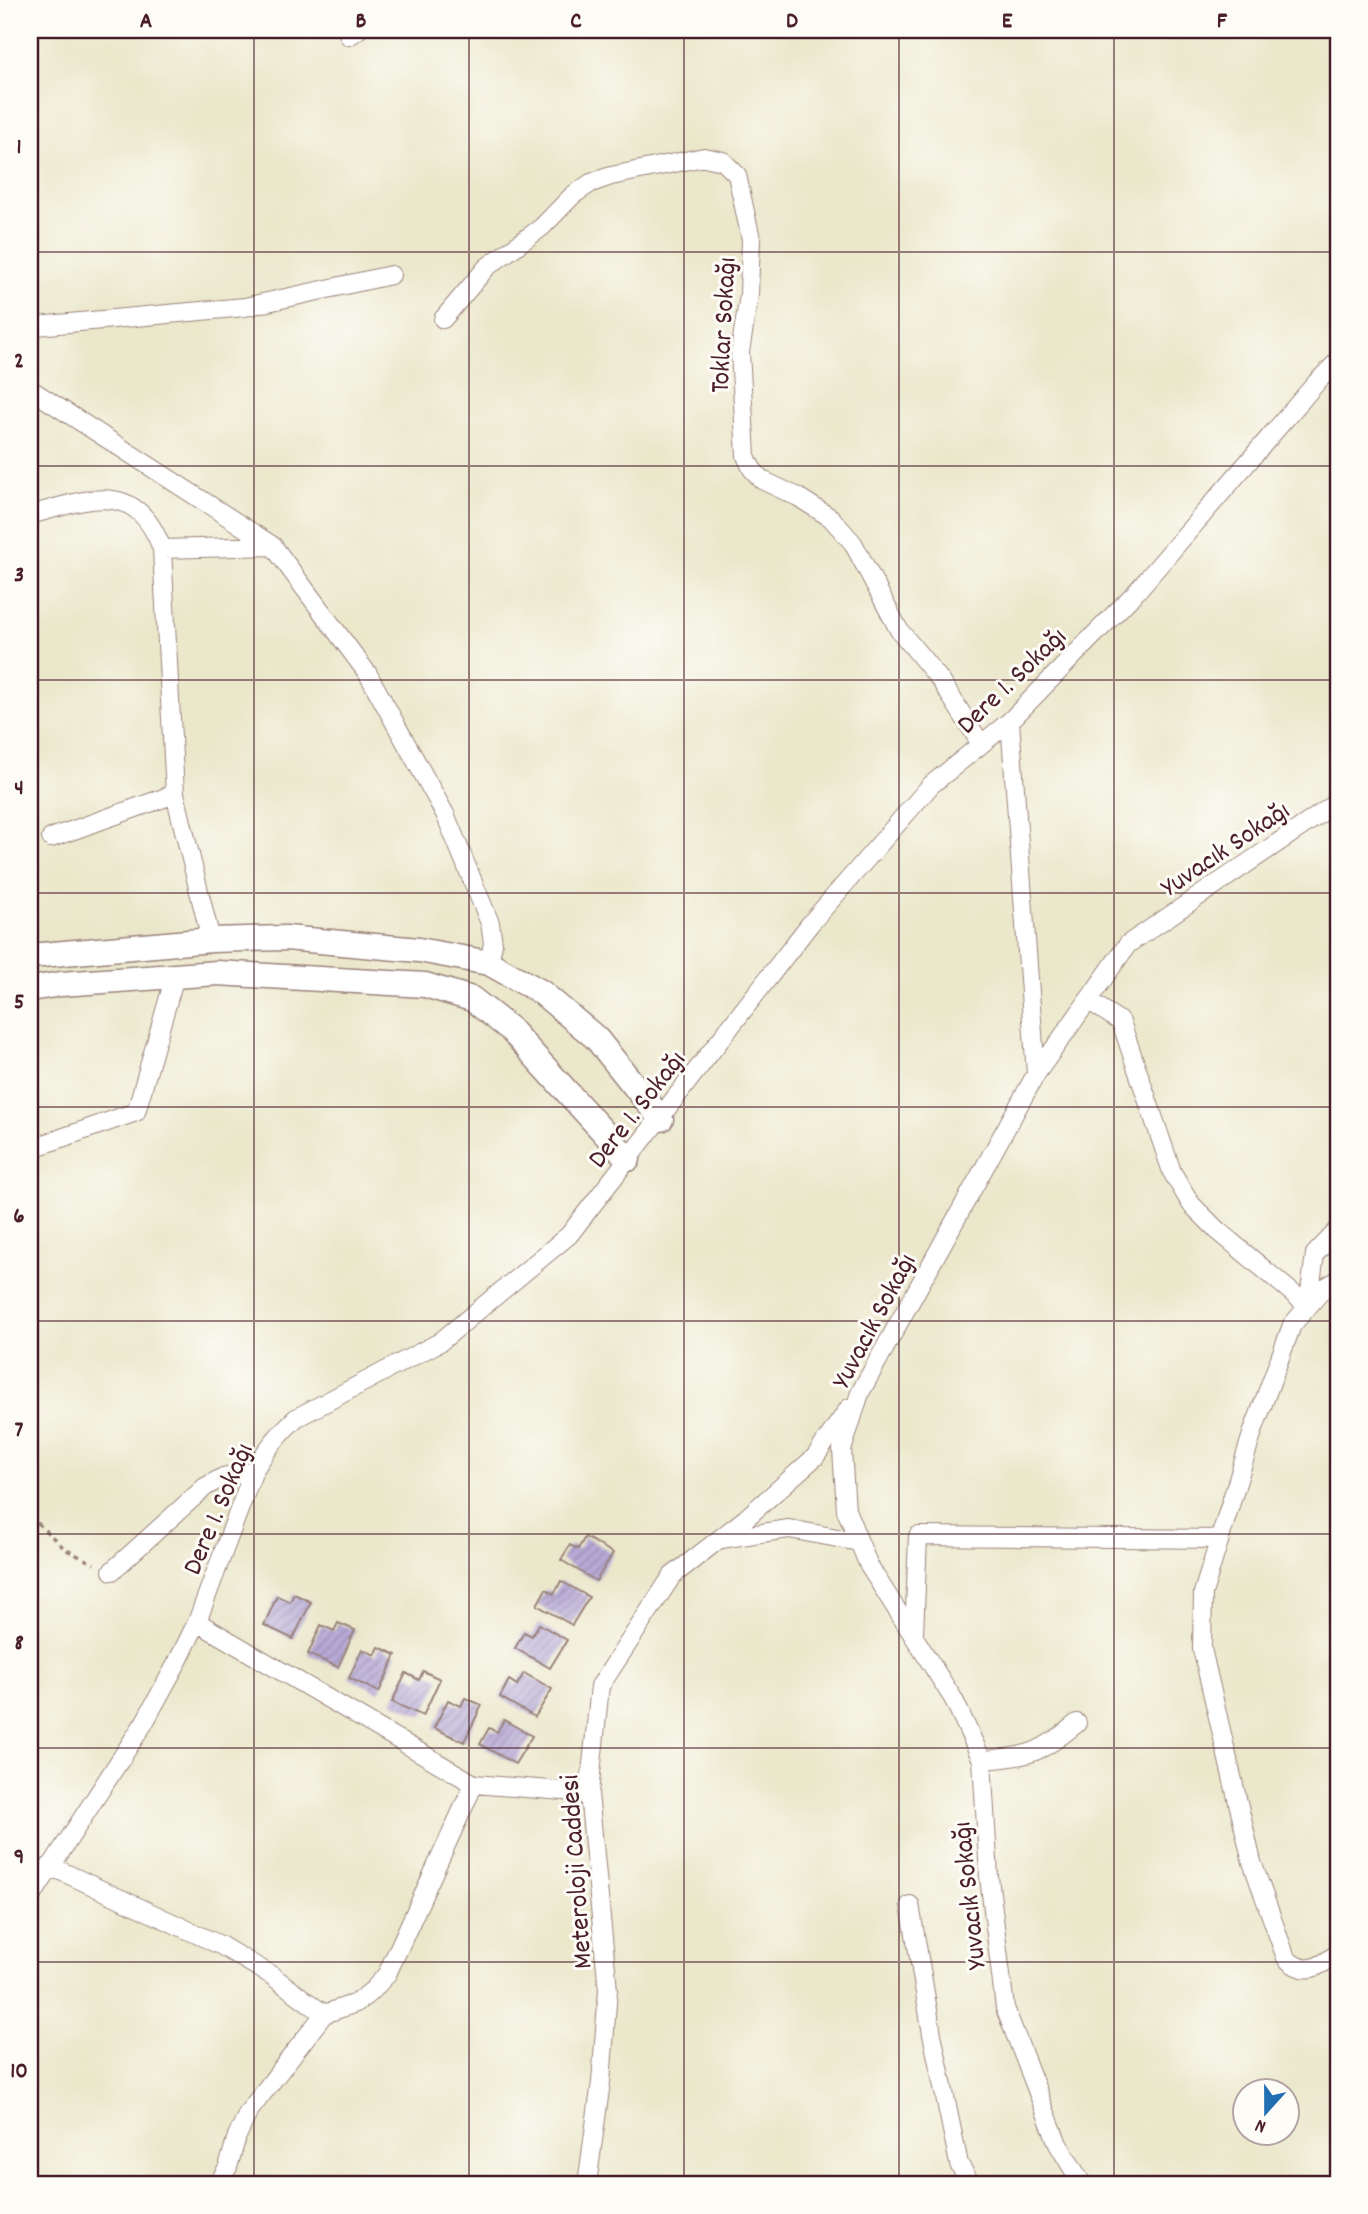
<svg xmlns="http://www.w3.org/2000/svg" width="1368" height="2214" viewBox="0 0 1368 2214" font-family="Dekko,sans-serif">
  <defs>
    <pattern id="building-hatch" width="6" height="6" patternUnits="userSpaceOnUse" patternTransform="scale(1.75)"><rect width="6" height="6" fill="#b7aad7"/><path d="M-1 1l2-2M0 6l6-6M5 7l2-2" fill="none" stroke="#978aaf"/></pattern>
  </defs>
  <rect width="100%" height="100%" fill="#fdfcf7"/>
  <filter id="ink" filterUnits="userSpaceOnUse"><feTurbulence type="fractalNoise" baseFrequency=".0143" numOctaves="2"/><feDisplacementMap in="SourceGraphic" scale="14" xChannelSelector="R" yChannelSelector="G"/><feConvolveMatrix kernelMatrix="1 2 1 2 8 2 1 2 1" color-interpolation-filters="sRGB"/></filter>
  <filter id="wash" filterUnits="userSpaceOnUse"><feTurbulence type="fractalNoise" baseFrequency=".00686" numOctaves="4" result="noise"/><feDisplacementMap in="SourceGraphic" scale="28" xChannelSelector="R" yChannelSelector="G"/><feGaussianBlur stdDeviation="1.57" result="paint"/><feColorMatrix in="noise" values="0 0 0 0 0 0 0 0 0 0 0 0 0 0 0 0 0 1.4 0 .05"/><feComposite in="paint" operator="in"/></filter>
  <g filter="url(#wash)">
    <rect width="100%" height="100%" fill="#ebe7cb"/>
    <g id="blocks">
      <path fill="url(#building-hatch)" d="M585,1537L613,1553L596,1581L561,1560L570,1545L578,1549Z
        M561,1581L589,1597L572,1625L537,1605L546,1589L554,1594Z
        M294,1594L311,1602L293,1639L264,1625L277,1596L290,1602Z
        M338,1623L355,1630L338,1667L308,1654L321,1625L334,1631Z
        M539,1624L567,1640L550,1668L515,1648L524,1632L532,1636Z
        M379,1647L396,1655L379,1692L349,1678L362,1649L375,1655Z
        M423,1671L440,1679L423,1716L392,1702L406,1673L419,1680Z
        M524,1673L552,1689L535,1717L500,1697L509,1680L517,1685Z
        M465,1698L482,1705L464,1742L434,1728L448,1700L461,1706Z
        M504,1720L532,1736L515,1764L480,1744L489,1728L497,1732Z"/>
    </g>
  </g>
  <g filter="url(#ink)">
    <use href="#blocks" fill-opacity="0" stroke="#9a837b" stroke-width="2"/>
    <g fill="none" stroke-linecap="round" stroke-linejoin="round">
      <defs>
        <path id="street" d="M349,36L358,30
          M443,319L487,267L542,227L573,195L591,183L611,176L704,157L723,161L737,175L751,239L749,295L740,352L746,456L752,469L762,480L798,497L831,518L853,543L899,630L941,681L981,744
          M30,330L36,326L245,307L391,275
          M30,389L273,546L368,674L445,814L490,923L493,943L489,963
          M30,515C86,500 136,477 162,549
          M1010,721L1036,1074
          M51,838L175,794
          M211,940L175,794L162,549L273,546
          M1088,1000L1121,1022L1172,1172L1191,1204L1217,1230L1308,1306
          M30,1149L136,1112L175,976
          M1338,1280L1324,1288L1292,1325L1253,1431L1203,1593L1202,1649L1252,1862L1286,1958C1304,1977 1320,1967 1338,1953
          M1308,1306L1315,1254L1338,1230
          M721,1539L789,1529L859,1542
          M112,1571L205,1487L223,1477L254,1470
          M197,1622L474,1784L589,1793
          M914,1634L918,1536L1219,1539
          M982,1760C1029,1757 1041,1753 1077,1723
          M50,1866L220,1945L271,1975L324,2014
          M30,1899L144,1723L178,1661L197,1622L254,1470C266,1450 278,1434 296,1418L440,1342L569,1235L810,924L931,785L1010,721L1136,592L1317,382L1338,361
          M910,1905L932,2034L959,2164L971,2184
          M218,2184L228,2167L237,2136L249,2111L324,2014L356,2003L373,1990L387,1974L474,1784
          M587,2184L601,2082L608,1990L589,1793L600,1686L672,1576L745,1519L815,1457L849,1408
          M1082,2184L1058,2144L1005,2008L989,1877L982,1760L954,1700L869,1566L846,1510L842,1450L860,1393L1036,1074L1128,944L1338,802"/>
        <path id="secondary" d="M30,956L211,940L286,938L419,950L489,963L541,992L596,1038L661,1119
          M30,989L61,984L217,973L425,985L472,999L510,1029L628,1159"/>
      </defs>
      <use href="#street" stroke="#9a837b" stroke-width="20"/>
      <use href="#secondary" stroke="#9a837b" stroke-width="27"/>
      <path stroke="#9a837b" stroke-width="3.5" stroke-dasharray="5 5" stroke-linecap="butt" d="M30,1516L65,1549L94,1564"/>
      <use href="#street" stroke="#fff" stroke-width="18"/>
      <use href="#secondary" stroke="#fff" stroke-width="24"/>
    </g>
  </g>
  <path fill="none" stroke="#4a1f2b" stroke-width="2" stroke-opacity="0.55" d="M254,30V2184M469,30V2184M684,30V2184M899,30V2184M1114,30V2184M30,252H1338M30,466H1338M30,680H1338M30,893H1338M30,1107H1338M30,1321H1338M30,1534H1338M30,1748H1338M30,1962H1338"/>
  <g text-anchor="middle" stroke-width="6" stroke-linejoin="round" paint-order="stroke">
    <g font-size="28" fill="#4a1f2b" stroke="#fdfcf7">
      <text transform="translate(721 325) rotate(-87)" y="10">Toklar Sokağı</text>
      <text transform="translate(1010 679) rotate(-44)" y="10">Dere 1. Sokağı</text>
      <text transform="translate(1224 847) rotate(-34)" y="10">Yuvacık Sokağı</text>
      <text transform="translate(635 1108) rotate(-52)" y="10">Dere 1. Sokağı</text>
      <text transform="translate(872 1320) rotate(-62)" y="10">Yuvacık Sokağı</text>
      <text transform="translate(216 1508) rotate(-67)" y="10">Dere 1. Sokağı</text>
      <text transform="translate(574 1872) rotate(-94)" y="10">Meteroloji Caddesi</text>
      <text transform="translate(967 1896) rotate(-96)" y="10">Yuvacık Sokağı</text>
    </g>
  </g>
  <rect width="1368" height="2214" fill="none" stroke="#fdfcf7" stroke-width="77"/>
  <g transform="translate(1266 2112) rotate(201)"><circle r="33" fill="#fdfcf7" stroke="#b5a4a5" stroke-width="2"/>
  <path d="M0-5L12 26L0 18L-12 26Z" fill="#1f6fb2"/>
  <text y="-10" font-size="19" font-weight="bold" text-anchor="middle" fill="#4a1f2b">N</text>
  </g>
  <rect x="38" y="38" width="1292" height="2138" fill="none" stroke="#4a1f2b" stroke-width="2.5"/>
  <g font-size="23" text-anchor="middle" font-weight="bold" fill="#4a1f2b">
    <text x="146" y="27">A</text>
    <text x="361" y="27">B</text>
    <text x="576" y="27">C</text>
    <text x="792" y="27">D</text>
    <text x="1007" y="27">E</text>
    <text x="1222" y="27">F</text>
    <text x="19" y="153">1</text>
    <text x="19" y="367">2</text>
    <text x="19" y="581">3</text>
    <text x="19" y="794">4</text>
    <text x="19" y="1008">5</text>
    <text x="19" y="1222">6</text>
    <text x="19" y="1436">7</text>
    <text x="19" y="1649">8</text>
    <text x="19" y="1863">9</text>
    <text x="19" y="2077">10</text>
  </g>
</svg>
